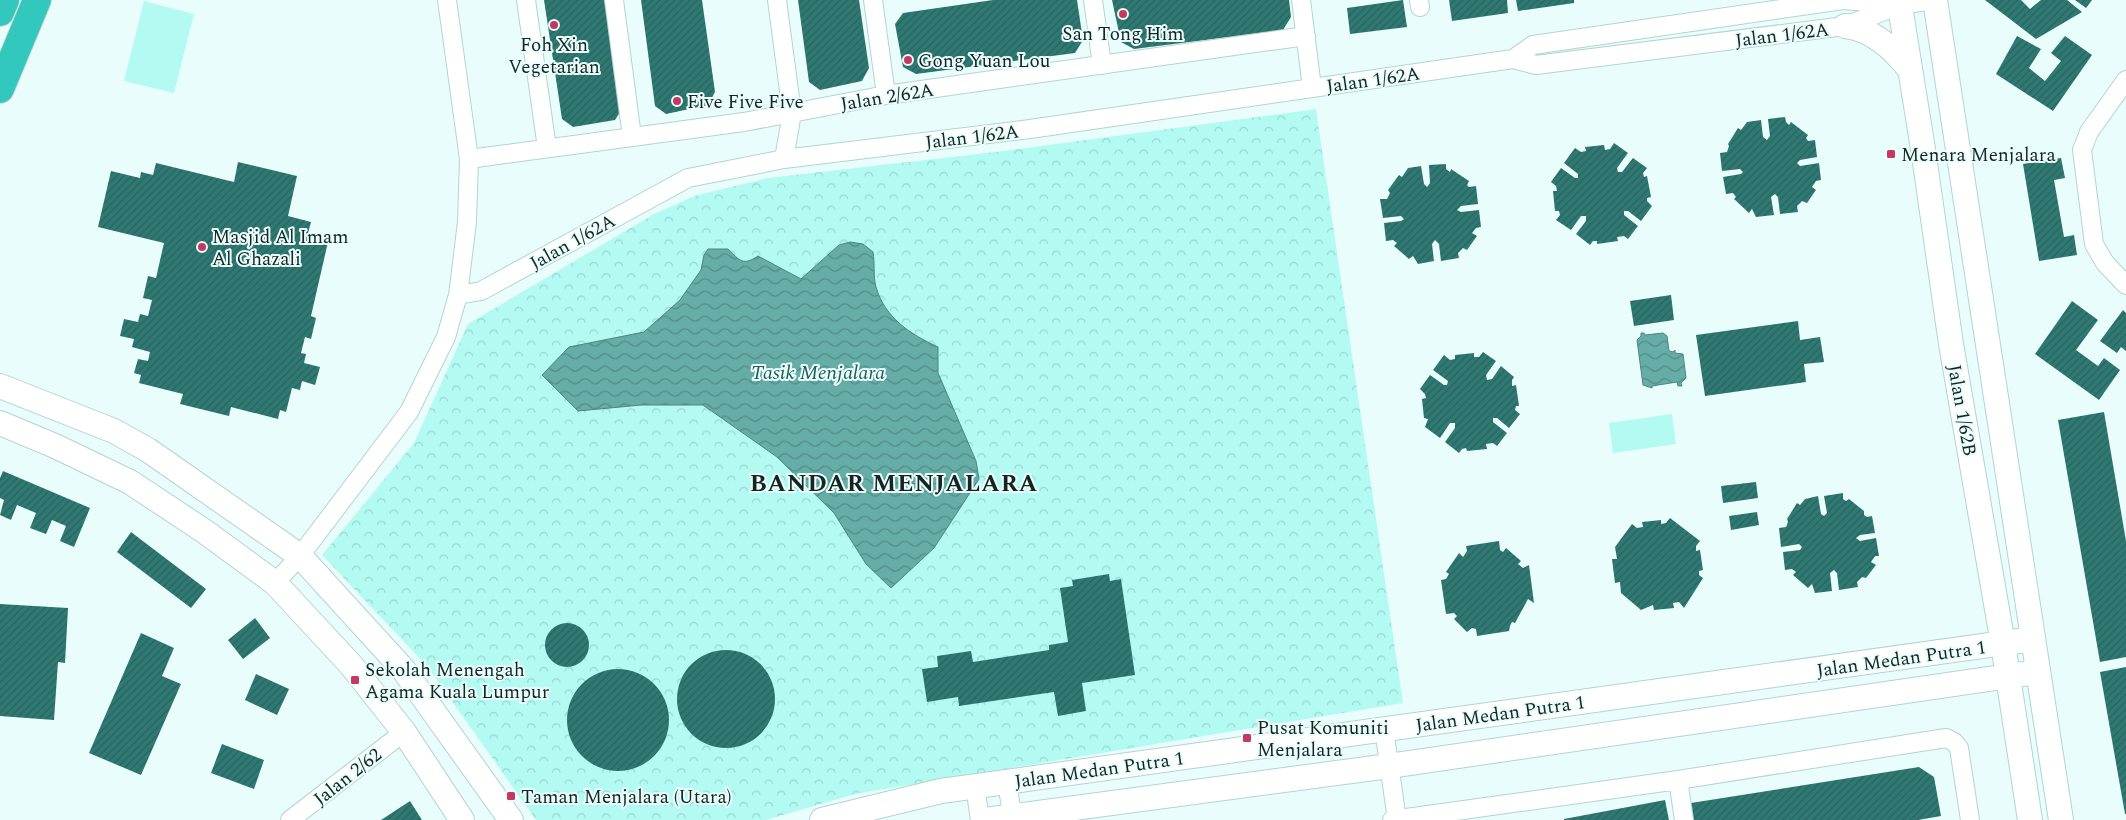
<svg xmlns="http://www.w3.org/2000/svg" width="2126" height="820" viewBox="0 0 2126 820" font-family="Spectral,serif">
  <defs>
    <pattern id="park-crowns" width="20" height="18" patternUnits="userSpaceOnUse" patternTransform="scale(1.25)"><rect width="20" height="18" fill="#b3faf3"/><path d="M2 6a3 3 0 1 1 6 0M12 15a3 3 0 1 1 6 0" fill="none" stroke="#99d6d0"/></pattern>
    <pattern id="water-waves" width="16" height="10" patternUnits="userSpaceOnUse" patternTransform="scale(1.25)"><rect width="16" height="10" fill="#65ada6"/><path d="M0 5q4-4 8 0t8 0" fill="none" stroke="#528d87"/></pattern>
    <pattern id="building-hatch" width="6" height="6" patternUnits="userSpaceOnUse" patternTransform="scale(1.25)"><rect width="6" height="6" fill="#307973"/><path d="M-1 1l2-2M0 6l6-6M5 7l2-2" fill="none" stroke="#28635e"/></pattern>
  </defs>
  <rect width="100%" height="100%" fill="#e9fefc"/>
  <path fill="url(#park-crowns)" d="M1316,109L1403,703L855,794L766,820H536L427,666L322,555L414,443L468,324L654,214L697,195L768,178L995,152Z"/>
  <path fill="#b3faf3" d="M144,1L194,14L174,93L124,81Z
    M1672,414L1676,444L1613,453L1609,423Z"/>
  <path fill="url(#water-waves)" stroke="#4e847f" d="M850,242L863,244L873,252C875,264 873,276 876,287C885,318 910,334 938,347V373L976,461L979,479L934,548L891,588L866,564L834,513L777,457L703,405H641L578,411L542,375L569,347L644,332L680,300L701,270L704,255L708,249H728C740,261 743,266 758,256L801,279L839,245Z
    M1641,333H1644L1645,335L1663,333L1667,336L1669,351L1673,352L1675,350V353L1683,354L1686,378L1681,383L1682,386H1678L1677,382L1652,386V388L1643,385L1637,340L1641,336Z"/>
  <path fill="url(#building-hatch)" d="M544,0H608L623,107L615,120L573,127L562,119Z
    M641,0H702L715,92L708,105L666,114L655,106Z
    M798,0H859L869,68L862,81L820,90L809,82Z
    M993,0H1077L1083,40L1075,53L916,74L903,67L895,24L903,13Z
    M1112,0H1289L1291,17L1283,30L1134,49L1121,42Z
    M1403,0L1407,27L1350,34L1347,8Z
    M1449,0H1507L1508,13L1452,21Z
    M1516,0H1574V3L1518,11Z
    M1985,0H2021L2030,9L2041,0H2067L2082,12L2036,39Z
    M2075,0H2092L2086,8Z
    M2017,36L2041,49L2029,68L2045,81L2061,61L2051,53L2065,36L2092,55L2053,111L1996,74Z
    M1785,117L1786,122L1789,125L1791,122L1808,135L1806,138L1808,141L1815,140L1817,157L1800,160L1797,163L1800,166L1819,163L1821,180L1816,181L1812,187L1816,190L1807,203L1802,201L1797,206L1798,212L1780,214L1778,197L1775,194L1771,197L1774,215L1756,217L1752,209L1749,213L1734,199L1736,197L1733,193L1726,194L1723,177L1741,174L1743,172L1740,169L1722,171L1720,153L1727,152L1729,146L1728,144L1738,128L1741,130L1747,122L1761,120L1763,137L1767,140L1770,136L1768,119Z
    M1614,143L1628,153L1617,168L1618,172H1622L1633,158L1647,168L1643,173L1644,177L1647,176L1651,197L1647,198V201L1652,206L1641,221L1628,211H1624V215L1638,226L1628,239L1624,236L1617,237L1618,241L1597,244V241H1593L1590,245L1576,234L1586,221V216H1581L1571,230L1556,220L1560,215L1559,211H1555L1553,191H1557L1556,186L1551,182L1561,168L1575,178H1578V174L1564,163L1575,148L1581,152L1586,151L1585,147L1604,145L1605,150L1610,149Z
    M2061,158L2065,178L2054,180L2064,237L2074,235L2077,255L2039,261L2023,164Z
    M238,162L297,176L288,216L311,222L307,237L328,242L311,316L316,318L311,339L305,337L301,353L306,354L304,363L320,367L315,385L302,381L300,390L292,388L286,412L280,410L278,419L231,407L229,416L180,404L183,394L139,383L141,375L134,373L138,359L148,361L150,352L132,347L134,339L120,336L124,319L138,322L140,314L148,316L152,300L143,298L148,276L156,278L164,243L98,227L111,171L140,178L141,172L153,175L156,163L234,182Z
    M1446,164V169L1450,172L1451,169L1469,181L1467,185L1469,187L1476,186L1478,204L1461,206L1457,210L1461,212L1479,210L1481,227L1476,228L1472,233L1477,236L1467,250L1463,248L1458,253L1459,258L1441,261L1439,244L1435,240L1432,244L1434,261L1418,264L1413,256L1409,259L1394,246L1397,243L1393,240L1386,241L1384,223L1401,221L1404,219L1401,216L1383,218L1380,199H1387L1390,193L1388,190L1399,175L1402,177L1408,168L1421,166L1424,184L1427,187L1430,183L1429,165Z
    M1671,295L1674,320L1634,326L1630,301Z
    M2072,301L2098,320L2076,350L2098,366L2104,358L2120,370L2099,400L2035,354Z
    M2123,310L2126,313V351L2121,347L2117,353L2100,341Z
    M1798,321L1800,340L1820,337L1824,362L1804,364L1806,382L1705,396L1696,335Z
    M1483,352L1496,361L1486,375L1487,380L1492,379L1501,366L1514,377L1512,380V386L1516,385L1519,406H1516L1515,410L1520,414L1509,428L1497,418H1493V422L1507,433L1497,446L1493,443L1486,444L1487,449L1467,451L1466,448L1462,449L1459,453L1445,442L1455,428V423H1450L1440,438L1425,427L1428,419L1424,418L1422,399L1426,398L1425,394L1420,389L1430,375L1444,385H1447L1448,381L1433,370L1444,355L1450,360L1455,359V355L1474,353V357H1479Z
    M2104,412L2126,541V657L2100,662L2058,420Z
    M3,471L90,508L74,547L60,541L66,526L52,520L46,534L30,528L36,513L17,505L11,520L0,515L4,500L0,498V478Z
    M1756,482L1758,498L1723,503L1721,486Z
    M1843,493V499L1846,501L1849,499L1864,511V515L1867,517L1872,516L1875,533L1860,535L1856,538L1860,541L1876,538L1879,556H1875L1871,562L1876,565L1866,578L1862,577L1857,582L1858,587L1839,590L1837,573L1834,570L1830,573L1832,591L1815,593L1812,584L1808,588L1793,575L1796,572L1792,569L1785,570L1783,552L1800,550L1802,547L1799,544L1781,547L1779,528L1786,527L1788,522L1787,519L1797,503L1800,505L1805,499L1818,496L1821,514L1824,516L1827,513L1824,496Z
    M1757,512L1759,525L1731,530L1729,516Z
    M1670,518L1700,541L1696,546V551L1700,550L1703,570L1699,571V575L1703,578L1684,608L1679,602L1673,603L1674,608L1654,610L1653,605L1641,610L1621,593L1620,582L1615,583L1612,559H1617L1615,547L1632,524L1637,528L1643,527L1642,522L1661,520V524L1666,523Z
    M131,532L206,589L191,608L117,552Z
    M1499,541L1500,550L1503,552L1506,548L1521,561L1518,564L1523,568L1529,565L1534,603L1528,599L1515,623L1512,622L1510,626L1509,631L1477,636L1476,629L1472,628L1467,632L1454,619L1457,616L1454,613L1446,614L1441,580L1446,579L1449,574L1446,572L1459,553L1463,557L1467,551L1466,546Z
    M1109,574L1110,581L1121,579L1135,675L1082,683L1086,711L1058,716L1054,692L959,706L958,697L927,702L922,669L938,667L937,656L971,651L973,662L1049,650V645L1068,642L1060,588L1073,586L1072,580Z
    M0,604L68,608L65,663L58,662L54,720L0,716Z
    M255,618L270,638L243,659L228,640Z
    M545 645a22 22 0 1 1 44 0a22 22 0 1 1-44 0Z
    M141,633L174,648L162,676L181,684L141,775L89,753Z
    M677 699a49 49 0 1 1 98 0a49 49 0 1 1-98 0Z
    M2126,667V814H2125L2100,672Z
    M567 720a51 51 0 1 1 102 0a51 51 0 1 1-102 0Z
    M256,674L289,689L277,715L245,700Z
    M222,744L264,760L254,789L211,773Z
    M1919,767L1934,777L1941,816L1918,820H1693L1691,803Z
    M1665,800L1669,820H1564V819Z
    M410,801L422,820H381Z"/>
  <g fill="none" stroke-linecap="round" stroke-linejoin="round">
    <defs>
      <path id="street" d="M526,0L547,148
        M614,0L632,137
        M777,0L792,113L784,159
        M873,0L886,95
        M1093,0L1102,65
        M1301,0L1312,88
        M1419,0L1420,7
        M1513,59L1533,45L1843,0L1894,4
        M2126,80L2089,132L2082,150L2094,244L2105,263L2126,285
        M469,159L744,122L886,95L1306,36
        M458,295L481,291L688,178L784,159L1030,129L1513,59L1536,65L1845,26L1900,5L1933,0
        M275,583L300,556L409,412L446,337L458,295L467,222L469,159L447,0
        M1384,729L1397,820
        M1678,780L1684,820
        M1007,782L1013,820
        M975,786L980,820
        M290,820L404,732
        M1392,820L1678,780L1946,738L1954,742L1959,748L1970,820"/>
      <path id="secondary" d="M1899,0L1923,149L1951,344L2003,644L2030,820
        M1935,0L2061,820
        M1845,26C1872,29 1894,49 1910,70
        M0,386L114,431L148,450L300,556L403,669L511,820
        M0,423L55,446L130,482L204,531L275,583L351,665L404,732L462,820
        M822,820L941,791L2033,639
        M985,820L1389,766L2037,672"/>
      <path id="highway" d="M0,12L5,0
        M0,89L37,0"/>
    </defs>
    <use href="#street" stroke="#b2d4d0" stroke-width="20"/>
    <use href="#secondary" stroke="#b2d4d0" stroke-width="26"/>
    <use href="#highway" stroke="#dadcdc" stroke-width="30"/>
    <use href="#street" stroke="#fff" stroke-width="18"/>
    <use href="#secondary" stroke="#fff" stroke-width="24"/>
    <use href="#highway" stroke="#33c8bd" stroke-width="28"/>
  </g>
  <g fill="#c63862" stroke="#e9fefc" stroke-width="2">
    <circle cx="1123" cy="14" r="5"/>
    <circle cx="554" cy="25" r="5"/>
    <circle cx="908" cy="60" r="5"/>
    <circle cx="677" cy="101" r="5"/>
    <rect x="1886" y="149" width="10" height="10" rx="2.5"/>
    <circle cx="202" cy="247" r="5"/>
    <rect x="350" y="675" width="10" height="10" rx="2.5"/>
    <rect x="1242" y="733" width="10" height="10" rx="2.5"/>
    <rect x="506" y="791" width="10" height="10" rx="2.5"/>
  </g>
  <g text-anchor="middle" stroke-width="4" stroke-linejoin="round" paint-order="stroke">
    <g font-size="19" fill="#172423" stroke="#e9fefc" text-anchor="start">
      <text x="1123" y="40" text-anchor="middle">San Tong Him</text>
      <text x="554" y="51" text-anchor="middle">Foh Xin<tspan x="554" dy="22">Vegetarian</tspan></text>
      <text x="918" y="67">Gong Yuan Lou</text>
      <text x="687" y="108">Five Five Five</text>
      <text x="1901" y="161">Menara Menjalara</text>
      <text x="212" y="243">Masjid Al Imam<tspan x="212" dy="22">Al Ghazali</tspan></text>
      <text x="365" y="676">Sekolah Menengah<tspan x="365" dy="22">Agama Kuala Lumpur</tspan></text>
      <text x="1257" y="734">Pusat Komuniti<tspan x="1257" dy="22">Menjalara</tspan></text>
      <text x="521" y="803">Taman Menjalara (Utara)</text>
    </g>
    <g font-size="19" fill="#172423" stroke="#e9fefc">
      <text transform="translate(1782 34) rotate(-7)" y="7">Jalan 1/62A</text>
      <text transform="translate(1373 79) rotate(-8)" y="7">Jalan 1/62A</text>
      <text transform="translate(887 96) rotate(-9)" y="7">Jalan 2/62A</text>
      <text transform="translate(972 136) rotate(-7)" y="7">Jalan 1/62A</text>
      <text transform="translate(572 241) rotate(-29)" y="7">Jalan 1/62A</text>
      <text transform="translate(1963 410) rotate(80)" y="7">Jalan 1/62B</text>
      <text transform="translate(1901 658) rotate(-8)" y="7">Jalan Medan Putra 1</text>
      <text transform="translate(1500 713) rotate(-8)" y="7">Jalan Medan Putra 1</text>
      <text transform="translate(1099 769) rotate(-8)" y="7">Jalan Medan Putra 1</text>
      <text transform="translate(347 776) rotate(-38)" y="7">Jalan 2/62</text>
    </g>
    <g font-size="20" font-style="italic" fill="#205c57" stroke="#e9fefc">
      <text x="818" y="379">Tasik Menjalara</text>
    </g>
    <g font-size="24" font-weight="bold" letter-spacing="1" fill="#172423" stroke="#e9fefc">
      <text x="894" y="491">BANDAR MENJALARA</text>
    </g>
  </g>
</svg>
